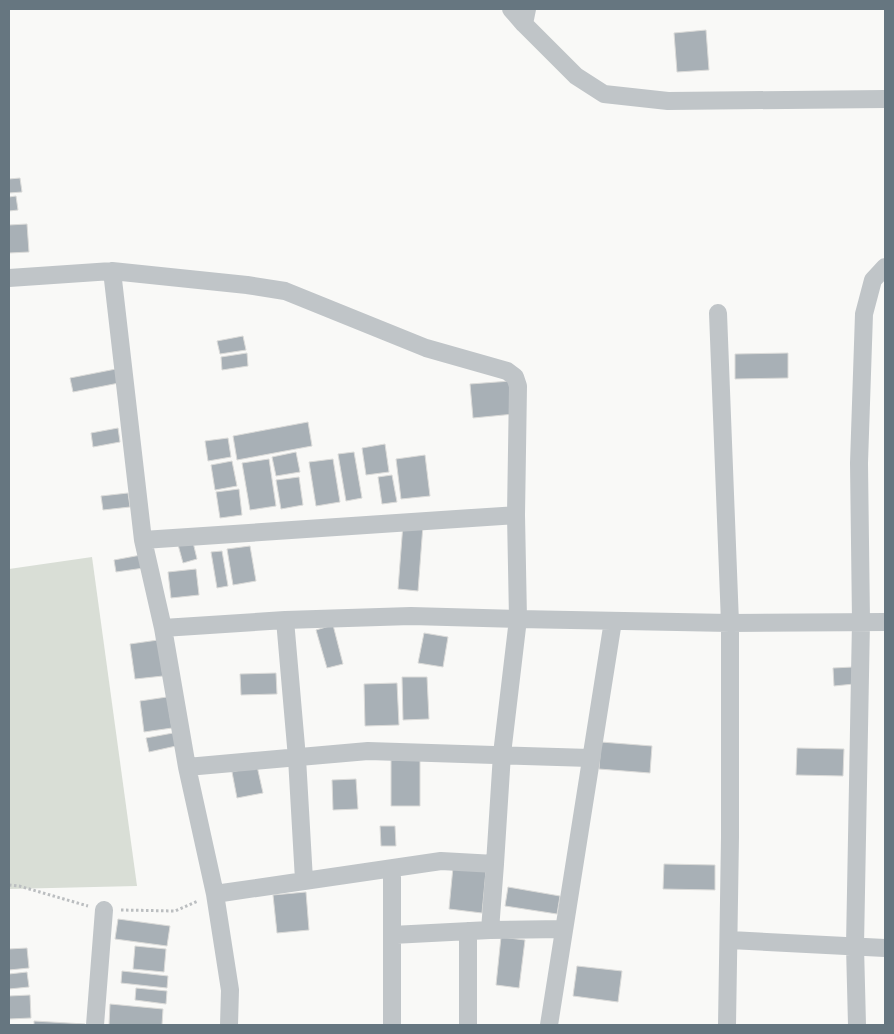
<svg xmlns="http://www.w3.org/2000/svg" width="894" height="1034" viewBox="0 0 894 1034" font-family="'Fira Sans',sans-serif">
  <rect width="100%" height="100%" fill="#f9f9f7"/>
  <path fill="#d9ded6" d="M92,557L137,886L9,889V569Z"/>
  <path fill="#a8b0b6" stroke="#dbdbd9" d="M706,30L709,70L677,72L674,33Z
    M20,178L22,192L9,193V179Z
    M16,196L18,210L9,211V197Z
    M27,224L29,252L9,253V225Z
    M243,336L246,350L220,354L217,341Z
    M247,353L248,366L222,370L221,357Z
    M788,353V378L735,379V354Z
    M116,369L119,383L73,392L70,378Z
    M511,381L514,414L473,418L470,384Z
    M308,422L312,446L237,460L233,436Z
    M118,428L120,442L93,447L91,433Z
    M228,438L231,457L208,461L205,441Z
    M385,444L389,472L366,475L362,448Z
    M296,452L300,472L276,476L272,457Z
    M354,452L362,498L346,501L338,454Z
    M425,455L430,496L401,499L396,459Z
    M269,459L276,506L250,510L242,463Z
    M333,459L340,502L316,506L309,462Z
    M232,461L237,486L215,490L211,465Z
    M392,475L397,502L382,504L378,477Z
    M299,477L303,505L281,509L276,480Z
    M239,489L242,515L220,518L216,492Z
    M128,493L130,507L103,510L101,496Z
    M403,524L423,525L418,591L398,589Z
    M192,538L197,559L183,563L177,541Z
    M250,546L256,581L233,585L227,549Z
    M222,551L228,586L217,588L211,552Z
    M141,555L144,568L116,572L114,560Z
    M196,569L199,595L171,598L168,572Z
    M333,625L343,664L327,668L316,630Z
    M424,633L448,637L443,667L418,663Z
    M158,640L163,676L135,679L130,644Z
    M853,667L854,684L834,686L833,668Z
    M276,673L277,694L241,695L240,674Z
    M402,677H427L429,719L403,720Z
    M397,683L399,725L365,726L364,684Z
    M167,697L172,728L144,732L140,701Z
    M173,733L176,746L149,752L146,738Z
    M601,742L652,746L650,773L599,769Z
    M797,748L844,749L843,776L796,775Z
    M391,760H420V806H391Z
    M257,766L263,793L237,798L232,772Z
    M356,779L358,809L333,810L332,780Z
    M380,826H395L396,846H381Z
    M664,864L715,865V890L663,889Z
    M453,867L486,871L482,913L449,909Z
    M508,887L560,896L557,914L505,906Z
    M306,892L309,930L277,933L273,895Z
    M118,919L170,926L167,946L115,939Z
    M501,937L525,940L519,988L496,985Z
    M135,946L166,949L164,972L133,969Z
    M27,948L29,968L9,970V949Z
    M577,966L622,971L618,1002L573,996Z
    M122,971L168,976L167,988L121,983Z
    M27,972L29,987L9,989V974Z
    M136,988L167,991L166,1004L135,1000Z
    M30,995L31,1018L9,1019V996Z
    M110,1004L163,1009L162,1025H109Z
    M34,1021L85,1024V1025H34Z"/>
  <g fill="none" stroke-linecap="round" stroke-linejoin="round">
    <path stroke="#bbbec0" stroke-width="3" stroke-dasharray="2.5 2.5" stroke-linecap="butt" d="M9,885L19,886L88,906
      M121,910L175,911L198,901"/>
    <path stroke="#c0c5c8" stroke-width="18" d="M511,9L524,24
      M527,9L524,24L576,76L604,94L668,101L885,99
      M112,271L143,540L163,628L187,767L215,894L230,990L229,1025
      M9,278L112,271L247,285L285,291L426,348L507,371L515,377L518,386L516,515L518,619L411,616L285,620
      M718,313L730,623V837L727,1025
      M143,540L516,515
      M163,628L285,620L297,758L304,880
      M187,767L368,751L590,758
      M495,864L490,930L564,929
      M392,868V1025
      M215,894L441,861L495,864L502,754L518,619L730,623L885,622
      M468,931V1025
      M392,935L490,930
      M730,940L885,948
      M95,1025L104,910
      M549,1025L613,621
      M857,1025L855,946L861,621L859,463L864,314L873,280L885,267"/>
  </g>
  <rect width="894" height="1034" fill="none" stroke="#667680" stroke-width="20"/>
</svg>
